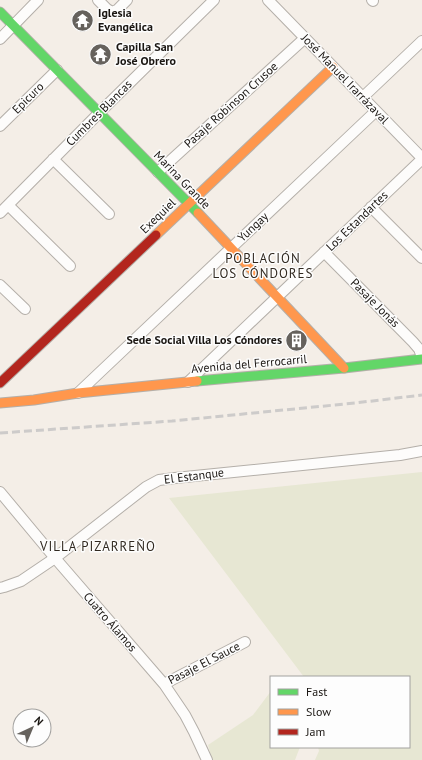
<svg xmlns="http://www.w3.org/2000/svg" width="422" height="760" viewBox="0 0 422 760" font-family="'PT Sans',sans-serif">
  <rect width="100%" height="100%" fill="#f4eee7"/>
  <path fill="#e7e7d3" d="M422,472V760H315L319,751L318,747H409V677H304L169,498Z
    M271,691V747H300L295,760H212L208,745L253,715Z"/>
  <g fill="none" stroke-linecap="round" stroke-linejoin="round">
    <defs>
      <path id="street" d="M98,0L107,9L112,12L117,10L127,0
        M268,0L422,158
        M372,0L373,1
        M0,39L38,0
        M363,97L422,41
        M0,126L57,70
        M53,159L109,214
        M158,172L305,38
        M8,205L70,266
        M371,207L422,258
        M0,213L99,113L214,0
        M324,252L413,342L419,349L422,357
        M0,285L25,309
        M188,382L422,159
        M78,393L376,111
        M0,492L55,558L164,684L185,715L194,732L207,760
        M0,588L4,587L21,581L55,558L146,487L159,480L175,478L400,455L422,451
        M164,684L245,642"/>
      <path id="fast" d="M0,12L198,213
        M197,381L344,368L422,359"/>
      <path id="slow" d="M198,213L344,368
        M156,235L333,67
        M0,403L34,400L78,393L197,381"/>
      <path id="jam" d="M0,383L156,235"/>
    </defs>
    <use href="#street" stroke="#b4afa9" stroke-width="12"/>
    <use href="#fast" stroke="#b4afa9" stroke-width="11"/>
    <use href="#slow" stroke="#b4afa9" stroke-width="11"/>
    <use href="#jam" stroke="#b4afa9" stroke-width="11"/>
    <use href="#street" stroke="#fdfcfb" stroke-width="10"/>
    <use href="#fast" stroke="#63d668" stroke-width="9"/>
    <use href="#slow" stroke="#ff974d" stroke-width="9"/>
    <use href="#jam" stroke="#b3261e" stroke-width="9"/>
    <path stroke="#cdcbca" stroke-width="3" stroke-dasharray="8 4" stroke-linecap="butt" d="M0,433L172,421L355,403L422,395"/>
  </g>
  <defs>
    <symbol id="temple-disc" viewBox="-11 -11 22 22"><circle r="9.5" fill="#66625d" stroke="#fdfdfd"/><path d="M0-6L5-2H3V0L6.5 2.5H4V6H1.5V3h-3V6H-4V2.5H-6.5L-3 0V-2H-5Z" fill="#fff"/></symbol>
    <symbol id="building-disc" viewBox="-11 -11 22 22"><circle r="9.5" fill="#66625d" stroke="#fdfdfd"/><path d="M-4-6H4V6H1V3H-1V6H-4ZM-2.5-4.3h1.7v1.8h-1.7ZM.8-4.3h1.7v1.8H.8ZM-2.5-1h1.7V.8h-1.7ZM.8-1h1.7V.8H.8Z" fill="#fff"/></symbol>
  </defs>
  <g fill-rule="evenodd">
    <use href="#temple-disc" x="70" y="8" width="25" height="25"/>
    <use href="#temple-disc" x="88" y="42" width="25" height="25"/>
    <use href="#building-disc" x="284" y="328" width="25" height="25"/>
  </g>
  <g text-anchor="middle" stroke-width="3" stroke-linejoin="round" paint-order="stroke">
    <g font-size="12" font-weight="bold" fill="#1a1612" stroke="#fdfdfd" text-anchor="start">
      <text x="98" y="17">Iglesia<tspan x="98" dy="14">Evangélica</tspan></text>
      <text x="116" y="51">Capilla San<tspan x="116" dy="14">José Obrero</tspan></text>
      <text x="282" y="344" text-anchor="end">Sede Social Villa Los Cóndores</text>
    </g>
    <g font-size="12" fill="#1a1612" stroke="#fdfdfd">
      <text transform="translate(345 79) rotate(46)" y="4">José Manuel Irarrázaval</text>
      <text transform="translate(28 98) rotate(-45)" y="4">Epicuro</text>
      <text transform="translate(231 105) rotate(-42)" y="4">Pasaje Robinson Crusoe</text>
      <text transform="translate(99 113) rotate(-45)" y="4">Cumbres Blancas</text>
      <text transform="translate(182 180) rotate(46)" y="4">Marina Grande</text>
      <text transform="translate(158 216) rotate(-44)" y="4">Exequiel</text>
      <text transform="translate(357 221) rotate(-44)" y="4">Los Estandartes</text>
      <text transform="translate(253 227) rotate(-43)" y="4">Yungay</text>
      <text transform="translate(375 303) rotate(45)" y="4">Pasaje Jonás</text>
      <text transform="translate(249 364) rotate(-5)" y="4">Avenida del Ferrocarril</text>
      <text transform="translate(194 476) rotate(-7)" y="4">El Estanque</text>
      <text transform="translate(110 622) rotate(49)" y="4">Cuatro Álamos</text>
      <text transform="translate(204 663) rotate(-27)" y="4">Pasaje El Sauce</text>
    </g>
    <g font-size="13" letter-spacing="1" fill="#312920" stroke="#fdfdfd">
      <text x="263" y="263">POBLACIÓN<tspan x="263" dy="15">LOS CÓNDORES</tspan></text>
      <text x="98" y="551">VILLA PIZARREÑO</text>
    </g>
  </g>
  <rect x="270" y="676" width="140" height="72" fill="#fdfdfd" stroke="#a2a19f"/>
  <rect x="278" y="689" width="20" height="6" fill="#63d668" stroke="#a2a19f"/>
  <text x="306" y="696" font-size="12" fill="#1a1612">Fast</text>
  <rect x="278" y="709" width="20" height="6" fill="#ff974d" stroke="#a2a19f"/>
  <text x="306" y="716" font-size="12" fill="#1a1612">Slow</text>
  <rect x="278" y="729" width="20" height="6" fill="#b3261e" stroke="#a2a19f"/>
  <text x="306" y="736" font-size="12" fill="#1a1612">Jam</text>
  <g transform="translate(32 728) rotate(44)"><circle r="19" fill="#fdfdfd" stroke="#a2a19f"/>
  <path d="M0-3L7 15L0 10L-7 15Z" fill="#66625d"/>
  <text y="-6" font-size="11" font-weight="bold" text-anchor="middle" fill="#1a1612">N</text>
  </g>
</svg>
